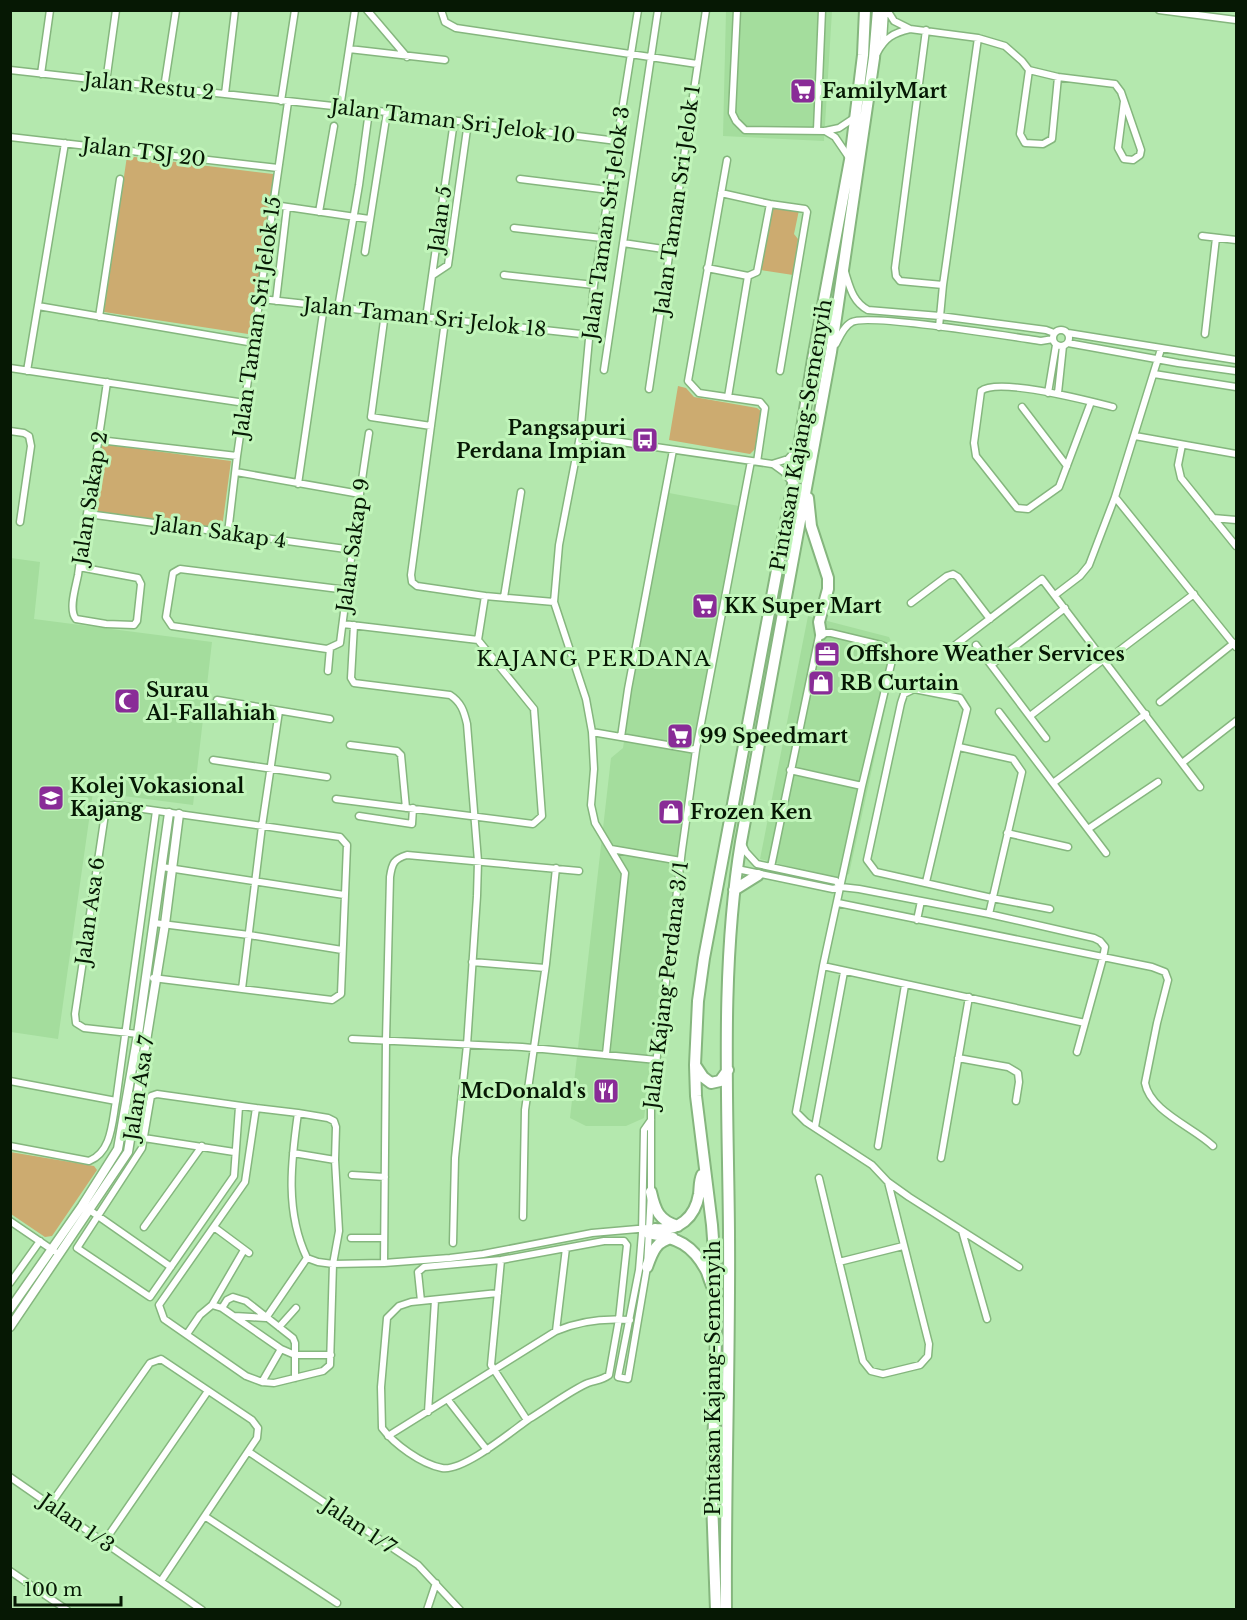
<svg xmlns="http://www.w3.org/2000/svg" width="1247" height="1620" viewBox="0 0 1247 1620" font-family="'Libre Baskerville',serif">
  <rect width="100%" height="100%" fill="#b4e8ae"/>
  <path fill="#a4dd9d" d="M726,11H832L824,141L723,136Z
    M669,493L739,506L692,755L644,1118L626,1126H586L570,1118L611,758L623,748L631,693Z
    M11,558L40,562L34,619L212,642L193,805L93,792L58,1039L11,1032Z
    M808,616L889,637L897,655L849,874L835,878L760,859Z"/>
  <path fill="#ccab70" d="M127,156L273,174V184L251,331L248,334L104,312Z
    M771,206L799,210L794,234L798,239L793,275L761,270Z
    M678,386L686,388L694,397L757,408L762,412L757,447L750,454L669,440Z
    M101,444L231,461L222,528L92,511Z
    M10,1152L94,1166L97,1170L52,1236L45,1237L11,1214Z"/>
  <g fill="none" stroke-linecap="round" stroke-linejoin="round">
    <defs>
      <path id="street" d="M367,10L407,57
        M441,10L445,22L456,28L697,64
        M737,10L732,113L736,121L745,130L825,131L839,128L854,118
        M887,10L894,21L910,29L978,38L1005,46L1022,61L1029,70
        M1159,10L1236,20
        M926,30L895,268L896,276L900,281L943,285
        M883,42L885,10
        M349,49L445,60
        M877,53C885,38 893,33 910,29
        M10,70L387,112L617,141
        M1029,70L1058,77L1115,84L1121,92L1141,150L1140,155L1133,160L1124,159L1118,148L1124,101
        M1029,70L1020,134L1025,143L1043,144L1052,139L1058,77
        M41,74L50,10
        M106,82L116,10
        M164,88L176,10
        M225,94L235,10
        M281,101L295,10
        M340,108L355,10
        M817,130L822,10
        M825,131L835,137L850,159
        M10,137L278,168
        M727,160L688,381L699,393L760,402L765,408L757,462
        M520,179L609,190
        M721,193L770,204L805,209L807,212L780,371
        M274,205L369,219
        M319,212L334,126
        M514,228L602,238
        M1202,236L1236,240
        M623,243L670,250
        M365,252L387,112
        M707,268L748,276
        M845,272C850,288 853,302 868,310L940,316L1046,330L1054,333
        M433,275L448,265L468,122
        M504,275L594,285
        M261,299L590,335
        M276,301L287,207
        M38,306L254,343
        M338,308L359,185L369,111
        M385,313L371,417L431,426
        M99,317L120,179
        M426,318L454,121
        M445,321L411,575L412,582L417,586L485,596L554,602
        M939,327L943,285L978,38
        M1053 338a8 8 0 1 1 16 0a8 8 0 1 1-16 0Z
        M1068,333L1236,360
        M1205,334L1216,238
        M1068,343L1178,363L1236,371
        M836,344C840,336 844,326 852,322C868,313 1014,337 1041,341L1053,339
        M10,368L245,403
        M604,370L658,10
        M27,371L65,143
        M1154,374L1236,387
        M649,389L706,10
        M1048,393L1056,345
        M1058,393L1063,346
        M728,397L748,276L757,272L770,204
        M1091,402L1059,487L1028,509L1017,508L976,456L974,443L981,391C998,377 1089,401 1113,407
        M1022,407L1067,466
        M10,431L24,433L29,436L31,446L20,522
        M580,436L772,464L788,459L797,449
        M1135,436L1236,454
        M99,440L237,456
        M1182,445L1178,465L1181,478L1236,546
        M773,464L784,472L793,484
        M236,472L360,494
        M298,484L324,306
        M1115,497L1236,647
        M88,514L353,550
        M1213,518L1236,520
        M228,533L237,456L288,102
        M79,567L138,578L141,584L137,621L134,625L106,624L76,619C68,610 76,586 78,575C87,510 98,446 107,382
        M347,590L180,569L173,573L166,617L172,626L327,649L340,643C349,573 358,503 369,433
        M1055,595L1080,576L1089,565L1115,497L1161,349
        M504,597L521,492
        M911,603L947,576L953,574L958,577L990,619
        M354,625L351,678L354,683L450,695C461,702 464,711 467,724L478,861L477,896L467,1045L455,1158L453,1243
        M478,640L485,596
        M976,645L1046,738
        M954,646L1042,579L1200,787
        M1116,653L1194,594
        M991,665L1065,608
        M328,671L330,648
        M217,700L330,719
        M1160,702L1234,643
        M999,712L1106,853
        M1030,716L1104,659
        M592,732L696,750
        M621,737L628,689L673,450
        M350,745L397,751L401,755L406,808
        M959,747L1013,759L1022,772L989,914
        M213,760L327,777
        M1182,763L1236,721
        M790,770L862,786
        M1053,783L1146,714
        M336,799L533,824L542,816L534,709L478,640L343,624
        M359,816L412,824L413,808
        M1088,829L1158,782
        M1007,833L1068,847
        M742,844L746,852L757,864L836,881L841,887
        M611,849L681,861
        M162,867L344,895
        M771,867L819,636L826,633H831L881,645L889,648L893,656L862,786L823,966L796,1112L806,1122L872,1165L888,1182L909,1197L1019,1267
        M737,869L833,889L841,887L859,889L989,914L1094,938L1100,941L1105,947L1103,958L1077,1052
        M926,882L967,709L960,698L914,689L904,694L901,703L867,860L876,872L992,898L1050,909
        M838,903L1152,967L1165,972L1168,980L1157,1023L1145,1083C1150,1111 1193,1127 1213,1146
        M917,920L921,901
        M154,923L249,935L342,950
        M472,962L545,968
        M823,966L1085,1023
        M242,989L262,826L279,711
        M138,1034L84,1028L76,1023L75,1014L105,814L110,806L115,805L340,837L347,845L341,994L332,1000L153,978
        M352,1039L522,1047L657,1060
        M606,1054L625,873L595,823L591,805L594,769L592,732L586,699L554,602L559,545L580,436L594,285L638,10
        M958,1058L1008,1067L1018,1073L1019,1082L1016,1101
        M10,1081L116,1101
        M239,1107L234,1176L150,1297L77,1248L142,1148L151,1096L157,1094L256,1108
        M298,1113L328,1118L334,1121L336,1127L335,1160L339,1231L333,1264L330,1365L323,1371L274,1383L262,1382L246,1376L164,1319L159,1305L245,1182L256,1108L298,1113C291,1162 285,1212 307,1258L318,1262L333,1264L384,1263L450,1258L483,1254L592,1233L649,1228
        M651,1120L644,1130L642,1233L639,1270L618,1377L628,1379L647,1267L651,1192V1105L682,850L696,750L751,461
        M815,1127L844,972
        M144,1138L234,1152
        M10,1146L89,1161C112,1152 112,1122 116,1101L156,811
        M878,1146L905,985
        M293,1153L335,1160
        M941,1158L969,997
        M352,1175L385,1177
        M819,1178L863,1361L871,1371L883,1374L920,1365L928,1356L929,1344L888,1182
        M88,1209L171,1267
        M523,1217L525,1110L546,964L556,868
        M10,1221L54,1251
        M144,1227L202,1146
        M214,1227L249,1253
        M962,1231L987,1319
        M351,1238H384
        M501,1260L491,1365L527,1420
        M839,1262L903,1246
        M384,1263L386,1040L390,877C392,863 394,859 407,855L579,871
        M10,1283L40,1241
        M421,1301L418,1272L424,1267L501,1260L604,1241H624L627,1245L619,1319L609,1375C602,1380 597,1380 588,1383C573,1389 544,1410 529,1419C512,1431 463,1472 442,1468C421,1464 394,1444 382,1428L381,1387L387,1318L399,1306L411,1302L498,1293
        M212,1305L244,1250
        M222,1308L227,1300L233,1297L246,1301L293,1338L295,1343V1378
        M234,1316L266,1318L307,1258
        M279,1327L296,1308
        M556,1331L566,1248
        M187,1334L200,1315L212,1305L222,1308L281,1349L295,1355H331
        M262,1382L281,1349
        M448,1400L487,1450
        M428,1412L435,1300
        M388,1436L556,1331C579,1321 605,1318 630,1320
        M249,1452L418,1565L460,1610
        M10,1477L202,1610
        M50,1505L150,1363L161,1359L252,1420L258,1428L257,1438L161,1581
        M206,1517L337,1603
        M104,1542L208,1391
        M10,1571L67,1610
        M427,1610L436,1583"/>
      <path id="secondary" d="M10,1309L82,1206L118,1149L138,1034L169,813
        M10,1327L128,1152L165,924L179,814"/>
      <path id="highway" d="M808,498L811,526L828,578V589L819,622L821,634
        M734,890L758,875
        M695,1065L703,1077L711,1083L720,1081L728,1070
        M651,1192C655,1210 659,1221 678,1226
        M655,1229C679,1231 695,1218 699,1194C700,1187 699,1182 702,1175
        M648,1233C677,1238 693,1244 707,1272C709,1278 711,1285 714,1290
        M647,1267C652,1253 656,1240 673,1238
        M716,1610L712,1500L717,1293L712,1225L696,1096L695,1065L698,1001L704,958L793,485L813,359L850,160L863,55L865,10
        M726,1610C725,1484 730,1358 729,1232C728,1104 720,969 741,842L831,352L874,58L878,10"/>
    </defs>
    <use href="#street" stroke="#85b67e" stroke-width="9"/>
    <use href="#secondary" stroke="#85b67e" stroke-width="11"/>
    <use href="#highway" stroke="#85b67e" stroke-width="14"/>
    <use href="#street" stroke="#fff" stroke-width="6"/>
    <use href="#secondary" stroke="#fff" stroke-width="8"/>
    <use href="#highway" stroke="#fff" stroke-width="10"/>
  </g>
  <defs>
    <symbol id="supermarket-square" viewBox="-11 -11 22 22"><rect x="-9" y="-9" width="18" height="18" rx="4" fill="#892c97" stroke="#c1f5ba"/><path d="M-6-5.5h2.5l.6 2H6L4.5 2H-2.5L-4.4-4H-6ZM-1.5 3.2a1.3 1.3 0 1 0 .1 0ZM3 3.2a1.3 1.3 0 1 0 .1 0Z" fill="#fff"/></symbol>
    <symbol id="bus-square" viewBox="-11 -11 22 22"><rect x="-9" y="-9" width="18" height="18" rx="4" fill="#892c97" stroke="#c1f5ba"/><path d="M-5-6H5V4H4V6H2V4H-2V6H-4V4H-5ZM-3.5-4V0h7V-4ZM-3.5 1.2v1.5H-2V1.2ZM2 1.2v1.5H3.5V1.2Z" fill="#fff"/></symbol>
    <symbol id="office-square" viewBox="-11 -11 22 22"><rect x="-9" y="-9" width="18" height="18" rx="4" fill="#892c97" stroke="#c1f5ba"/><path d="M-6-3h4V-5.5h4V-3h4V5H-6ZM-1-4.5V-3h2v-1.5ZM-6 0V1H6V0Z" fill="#fff"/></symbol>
    <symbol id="shop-square" viewBox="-11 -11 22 22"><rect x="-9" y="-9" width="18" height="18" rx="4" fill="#892c97" stroke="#c1f5ba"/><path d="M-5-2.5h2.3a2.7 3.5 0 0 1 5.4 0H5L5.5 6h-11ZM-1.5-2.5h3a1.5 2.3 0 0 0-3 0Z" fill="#fff"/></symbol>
    <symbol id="mosque-square" viewBox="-11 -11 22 22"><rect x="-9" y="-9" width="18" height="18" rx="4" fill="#892c97" stroke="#c1f5ba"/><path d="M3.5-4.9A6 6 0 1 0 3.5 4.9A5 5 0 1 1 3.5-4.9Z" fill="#fff"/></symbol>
    <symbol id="university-square" viewBox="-11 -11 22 22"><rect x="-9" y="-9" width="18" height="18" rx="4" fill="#892c97" stroke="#c1f5ba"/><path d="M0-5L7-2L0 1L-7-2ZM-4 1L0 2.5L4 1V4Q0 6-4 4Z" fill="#fff"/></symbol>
    <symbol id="restaurant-square" viewBox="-11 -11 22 22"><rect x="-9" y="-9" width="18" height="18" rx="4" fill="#892c97" stroke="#c1f5ba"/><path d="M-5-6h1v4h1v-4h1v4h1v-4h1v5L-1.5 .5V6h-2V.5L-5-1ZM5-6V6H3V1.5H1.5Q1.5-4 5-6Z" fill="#fff"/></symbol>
  </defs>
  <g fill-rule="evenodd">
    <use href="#supermarket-square" x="788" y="76" width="30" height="30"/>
    <use href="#bus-square" x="630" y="425" width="30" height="30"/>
    <use href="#supermarket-square" x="690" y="591" width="30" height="30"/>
    <use href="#office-square" x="812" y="639" width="30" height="30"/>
    <use href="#shop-square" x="806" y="668" width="30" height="30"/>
    <use href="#mosque-square" x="112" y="686" width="30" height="30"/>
    <use href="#supermarket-square" x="665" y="721" width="30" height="30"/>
    <use href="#university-square" x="36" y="783" width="30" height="30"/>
    <use href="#shop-square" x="656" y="797" width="30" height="30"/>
    <use href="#restaurant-square" x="591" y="1076" width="30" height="30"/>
  </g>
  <g text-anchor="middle" stroke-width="6" stroke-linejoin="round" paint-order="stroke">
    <g font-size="20" fill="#061804" stroke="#c1f5ba">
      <text transform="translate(149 86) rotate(6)" y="7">Jalan Restu 2</text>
      <text transform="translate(453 121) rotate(7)" y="7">Jalan Taman Sri Jelok 10</text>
      <text transform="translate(144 152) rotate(7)" y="7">Jalan TSJ 20</text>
      <text transform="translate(677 200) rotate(-82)" y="7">Jalan Taman Sri Jelok 1</text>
      <text transform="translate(440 219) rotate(-82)" y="7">Jalan 5</text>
      <text transform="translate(606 223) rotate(-82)" y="7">Jalan Taman Sri Jelok 3</text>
      <text transform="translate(257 317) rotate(-82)" y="7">Jalan Taman Sri Jelok 15</text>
      <text transform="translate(425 317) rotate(6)" y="7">Jalan Taman Sri Jelok 18</text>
      <text transform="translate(801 435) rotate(-80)" y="7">Pintasan Kajang-Semenyih</text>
      <text transform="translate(90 498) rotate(-81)" y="7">Jalan Sakap 2</text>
      <text transform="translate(220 532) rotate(8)" y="7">Jalan Sakap 4</text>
      <text transform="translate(353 545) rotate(-82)" y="7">Jalan Sakap 9</text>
      <text transform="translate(90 911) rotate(-82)" y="7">Jalan Asa 6</text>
      <text transform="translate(666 985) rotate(-83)" y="7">Jalan Kajang Perdana 3/1</text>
      <text transform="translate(139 1088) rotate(-81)" y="7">Jalan Asa 7</text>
      <text transform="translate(713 1378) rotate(-90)" y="7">Pintasan Kajang-Semenyih</text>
      <text transform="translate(77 1523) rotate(35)" y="7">Jalan 1/3</text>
      <text transform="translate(359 1526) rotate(34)" y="7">Jalan 1/7</text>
    </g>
    <g font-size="20" font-weight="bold" fill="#061804" stroke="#c1f5ba" text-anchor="start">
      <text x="822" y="98">FamilyMart</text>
      <text x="626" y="435" text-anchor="end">Pangsapuri<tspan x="626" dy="23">Perdana Impian</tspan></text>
      <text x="724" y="613">KK Super Mart</text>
      <text x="846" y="661">Offshore Weather Services</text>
      <text x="840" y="690">RB Curtain</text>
      <text x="146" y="697">Surau<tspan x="146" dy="23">Al-Fallahiah</tspan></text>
      <text x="700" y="743">99 Speedmart</text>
      <text x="70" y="793">Kolej Vokasional<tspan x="70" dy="23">Kajang</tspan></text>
      <text x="690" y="819">Frozen Ken</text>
      <text x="586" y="1098" text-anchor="end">McDonald's</text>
    </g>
    <g font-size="21" letter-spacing="1.5" fill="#061804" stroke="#c1f5ba">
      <text x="594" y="666">KAJANG PERDANA</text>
    </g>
  </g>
  <rect width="1247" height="1620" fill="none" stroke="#061804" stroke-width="24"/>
  <path d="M15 1596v9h106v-9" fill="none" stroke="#061804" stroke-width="3"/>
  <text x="24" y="1596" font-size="18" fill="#061804" stroke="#c1f5ba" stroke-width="4.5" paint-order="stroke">100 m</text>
</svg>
